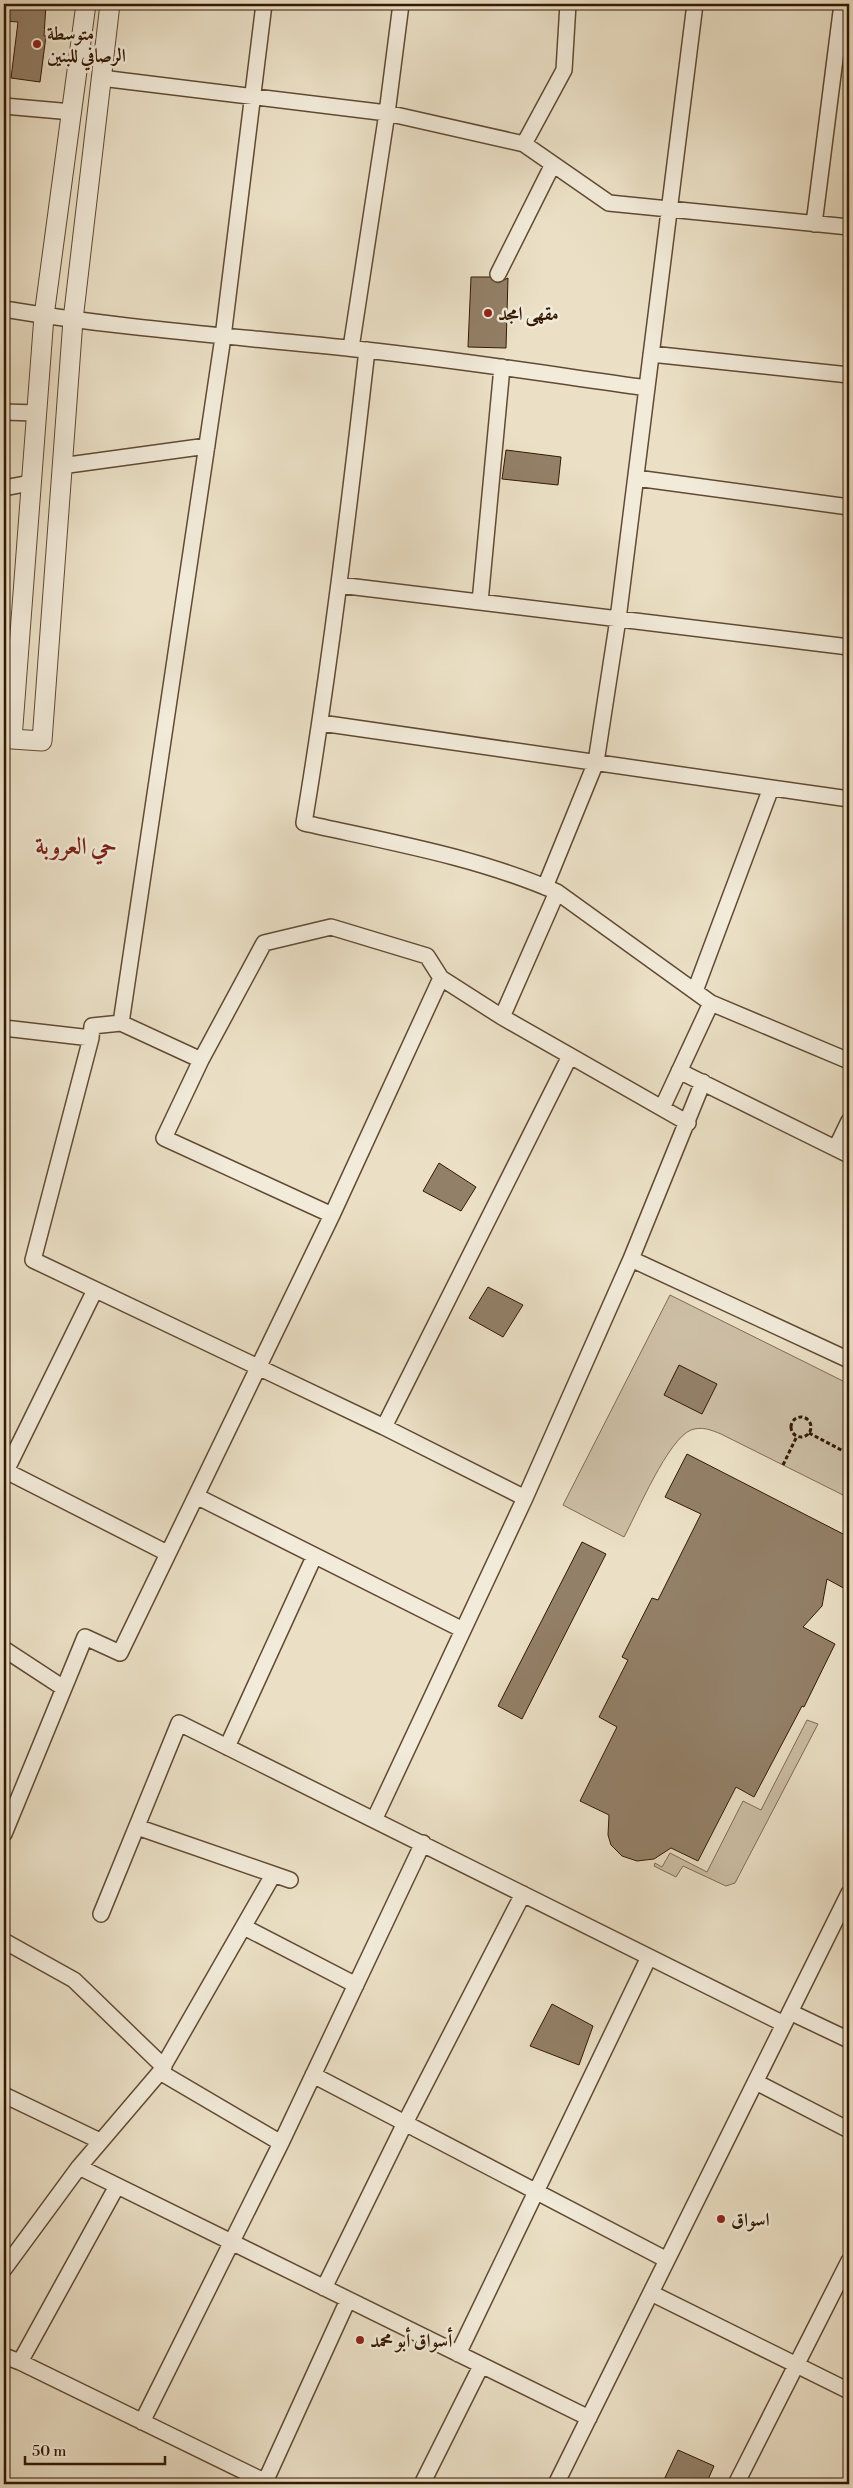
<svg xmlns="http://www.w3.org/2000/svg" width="853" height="2488" viewBox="0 0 853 2488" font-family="'Libre Bodoni',Amiri,serif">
  <rect width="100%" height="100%" fill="#ebe0c6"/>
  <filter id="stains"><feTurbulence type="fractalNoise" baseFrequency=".004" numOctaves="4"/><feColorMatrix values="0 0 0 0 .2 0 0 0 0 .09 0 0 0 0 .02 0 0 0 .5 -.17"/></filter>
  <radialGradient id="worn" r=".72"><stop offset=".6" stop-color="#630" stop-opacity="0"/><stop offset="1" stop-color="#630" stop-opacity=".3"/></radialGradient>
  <path fill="#ccbea5" stroke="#806b54" d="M670,1295L849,1384V1498L721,1434C711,1430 702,1426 691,1430C668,1439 637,1513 624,1537L563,1505Z
    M807,1720L818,1724L735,1883L726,1886L683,1866L676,1877L654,1866L655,1863L662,1867L670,1853L707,1872L743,1801L761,1810Z"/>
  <path fill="#938068" stroke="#331802" d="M4,4H46L44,36H46L40,82L11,78L18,22L4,21Z
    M471,277H490L498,283L508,278L506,348L468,347Z
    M506,450L561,457L558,485L502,479Z
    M439,1163L476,1187L461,1211L423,1191Z
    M488,1287L523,1305L503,1337L469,1318Z
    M679,1365L717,1384L702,1414L664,1395Z
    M687,1454L849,1537V1591L827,1579L822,1606L803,1627L835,1644L804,1707L802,1706L754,1797L736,1787L698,1861L671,1848L654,1859L637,1861L622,1856L611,1845L608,1835L609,1815L580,1801L617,1727L599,1717L628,1660L622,1657L652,1598L658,1600L701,1514L665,1497Z
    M582,1542L606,1554L522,1719L498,1706Z
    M552,2004L593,2026L579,2065L530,2046Z
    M678,2450L714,2466L706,2484H662Z"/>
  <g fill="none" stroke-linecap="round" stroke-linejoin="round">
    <defs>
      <path id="minor" d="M101,78L387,113L524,144L609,203L849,227
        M4,106L72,112
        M524,144L564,70L568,4
        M814,224L842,4
        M498,274L553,164
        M4,309C124,329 245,337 365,350C460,360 553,375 647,388
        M351,348L387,113L401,4
        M367,350C349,508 330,666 304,823C389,842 477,857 557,892L711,1003L849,1061
        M651,354L849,375
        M4,412L36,413
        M61,466L207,446
        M636,478L849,507
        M4,488L30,483
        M339,585L849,647
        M480,602L502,367
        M321,723L849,799
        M545,887L596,762L618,619L695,4
        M695,991L771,788
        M502,1017L557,892
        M121,1023L223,337L264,4
        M4,1028L91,1038
        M201,1060L121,1023L92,1026L91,1038L33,1260L384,1427L525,1498
        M679,1071L849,1155
        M663,1106L711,1003
        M836,1148L849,1121
        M332,1215L164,1138L201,1060L264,943L331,927L427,956L441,978L502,1017L688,1123
        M631,1259L849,1360
        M384,1427L570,1056
        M6,1471L167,1553
        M4,1475L95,1290
        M196,1496L463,1630
        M4,1649L62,1687
        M227,1747L314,1557
        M375,1818L525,1498L631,1259L703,1082
        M137,1827L290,1880
        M4,1834L85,1637L120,1653L332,1215L441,978
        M273,1875L160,2072L79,2167L589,2418
        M101,1914L179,1723L784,2024
        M244,1927L356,1985
        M4,1941L74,1980L164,2067
        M790,2012L849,2040
        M160,2072L281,2143
        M313,2075L667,2260
        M756,2082L849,2130
        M4,2095L100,2141
        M4,2269L79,2167
        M324,2288L405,2123L523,1894
        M651,2293L849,2391
        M458,2354L649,1957
        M4,2356L20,2362L270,2484
        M20,2362L117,2186
        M142,2422L281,2143L423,1843
        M265,2482L348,2300
        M422,2484L481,2366
        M556,2484L849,1893
        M736,2484L849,2261"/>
      <path id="tertiary" d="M86,4L44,316L12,739L42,741L73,320L110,4"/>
    </defs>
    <use href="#minor" stroke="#614a33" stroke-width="18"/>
    <use href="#tertiary" stroke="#614a33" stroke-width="21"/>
    <path stroke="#331802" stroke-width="3" stroke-dasharray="4 2.5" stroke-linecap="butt" d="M791 1427a10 10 0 1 1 20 0a10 10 0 1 1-20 0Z
      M809,1433L849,1454
      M783,1465L797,1436"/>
    <use href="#minor" stroke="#f2ebda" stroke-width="15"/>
    <use href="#tertiary" stroke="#f2ebda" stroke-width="19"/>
  </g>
  <g fill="#8f2418" stroke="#f2ebda" stroke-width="2">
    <circle cx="37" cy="44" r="5"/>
    <circle cx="488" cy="313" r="5"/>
    <circle cx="721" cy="2219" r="5"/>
    <circle cx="360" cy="2340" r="5"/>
  </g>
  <g text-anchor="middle" stroke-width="5" stroke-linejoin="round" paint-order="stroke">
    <g font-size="19" font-weight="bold" fill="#331802" stroke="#f2ebda" text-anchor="start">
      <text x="47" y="40">متوسطة<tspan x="47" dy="22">الرصافي للبنين</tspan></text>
      <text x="498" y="320">مقهى امجد</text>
      <text x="731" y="2226">اسواق</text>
      <text x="370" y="2347">أسواق أبو محمد</text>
    </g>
    <g font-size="24" font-weight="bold" fill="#7a1f14" stroke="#f2ebda">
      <text x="76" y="854">حي العروبة</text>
    </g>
  </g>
  <rect width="853" height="2488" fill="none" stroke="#ebe0c6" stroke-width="20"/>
  <rect x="5" y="5" width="843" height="2478" fill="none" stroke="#331802" stroke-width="2.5"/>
  <rect x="10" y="10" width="833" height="2468" fill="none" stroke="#331802"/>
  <path d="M25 2456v8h140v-8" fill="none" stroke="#331802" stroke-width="2.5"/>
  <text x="32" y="2456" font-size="15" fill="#331802" stroke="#f2ebda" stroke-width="4" paint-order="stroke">50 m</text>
  <rect width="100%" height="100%" filter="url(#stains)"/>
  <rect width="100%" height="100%" fill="url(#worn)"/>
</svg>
